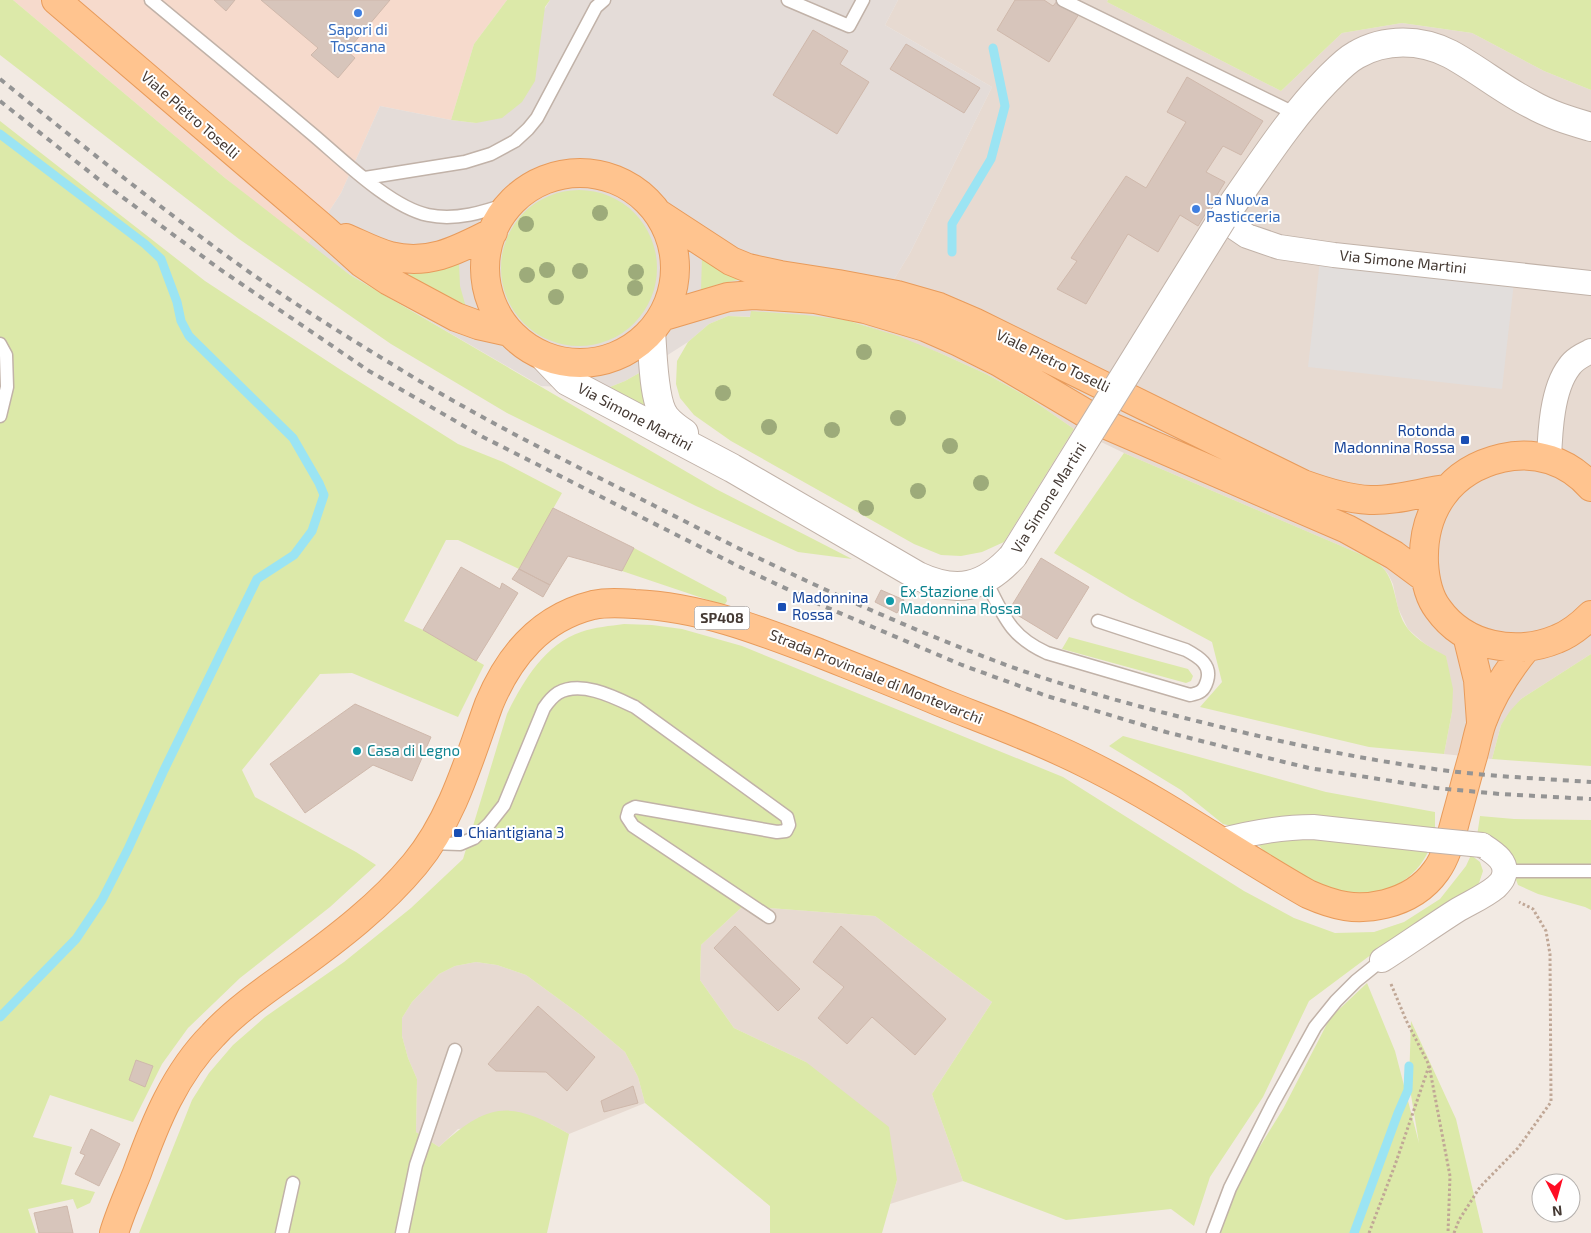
<svg xmlns="http://www.w3.org/2000/svg" width="1591" height="1233" viewBox="0 0 1591 1233" font-family="'Exo 2',sans-serif">
  <rect width="100%" height="100%" fill="#f2eae3"/>
  <path fill="#e7dad1" d="M898,0H1108L1107,2L1281,91L1342,33L1402,23L1472,33L1544,71L1591,90V654L1521,699L1501,725L1492,759L1444,754L1452,712L1446,657L1425,644L1408,629L1398,608L1393,584L1388,574L1380,564L1374,560L1124,453L1074,429L1028,397L986,374L940,353L866,326L910,253L992,87L885,25Z
    M743,906L875,916L992,1002L932,1094L963,1181L890,1204L897,1180L806,1062L734,1028L700,980L701,945Z
    M476,962L497,965L526,975L582,1016L625,1052L638,1077L645,1103L569,1134L551,1124L458,1129L439,1147L416,1132L417,1079L408,1058L402,1036V1018L412,1002L439,974L455,966Z"/>
  <path fill="#f6dacc" d="M13,0H507L474,44L451,120L380,106L341,193L308,244L225,178Z"/>
  <path fill="#e4dcd8" d="M550,0H898L885,25L992,87L910,253L866,326L846,320L728,316L709,324L688,342L641,372L625,381L605,389L541,386L350,275L308,244L341,193L380,106L451,120L476,123Z"/>
  <path fill="#dce9a9" d="M0,0H13L225,178L350,275L716,489L852,559L798,552L696,506L507,413L391,344L239,239L0,55Z
    M507,0H550L545,7L535,81L522,102L502,118L476,123L451,120L474,44Z
    M1108,0H1591V90L1544,71L1472,33L1402,23L1342,33L1281,91L1107,2Z
    M0,121L205,281L344,372L458,444L503,462L562,493L519,569L458,540H446L404,621L423,630L484,665L458,717L352,673L320,674L242,770L255,797L356,852L376,865L330,907L240,978L188,1028L162,1064L133,1122L50,1095L33,1137L72,1147L61,1184L95,1192L90,1203L77,1209L73,1199L28,1209L36,1233H0Z
    M501 268a78 78 0 1 1 156 0a78 78 0 1 1-156 0Z
    M702,257L742,279L719,284L701,290Z
    M459,264L460,286L467,311L400,275L433,272Z
    M751,311L805,315L846,320L898,336L940,353L986,374L1028,397L1074,429L1004,542L982,552L961,556L941,555L914,544L731,441L694,415L680,398L676,384L677,361L688,342L709,324L728,316L750,317Z
    M641,372L648,416L605,389L625,381Z
    M1124,453L1374,560C1400,577 1391,606 1408,629C1418,641 1433,649 1446,656L1453,689L1452,712L1444,754L1369,747L1200,707L1222,682L1212,642L1130,598L1054,553Z
    M634,548L726,597L727,601L725,604H720L622,571Z
    M624,624L652,625L682,629L742,646L1063,777L1244,891L1294,918L1335,933L1374,932L1404,922L1440,899L1466,866L1471,855L1480,862L1483,871L1479,883L1471,891L1448,903L1368,957L1309,1001L1263,1097L1210,1177L1194,1226L1171,1209L1066,1220L963,1181L932,1094L992,1002L875,916L743,906L701,945L700,980L734,1028L806,1062L889,1127L897,1180L882,1233H770V1206L645,1103L638,1077L625,1052L582,1016L526,975L497,965L476,962L455,966L439,974L412,1002L402,1018V1036L408,1058L417,1079L416,1132L439,1147C489,1102 511,1100 569,1134L547,1233H139L192,1100L209,1073L233,1045L265,1017L344,962L411,908L463,859L507,714C523,681 545,644 581,632C595,627 610,626 624,624Z
    M1069,637L1188,669L1193,676L1191,681L1186,683L1062,649Z
    M1591,654V766L1492,759L1501,725L1510,711L1521,699Z
    M1123,736L1326,792L1435,812V832L1239,828L1223,824L1181,790L1109,746Z
    M1480,816L1514,819L1591,820V910L1585,907L1538,894L1518,885L1505,850L1477,836Z
    M1300,836L1429,850C1410,891 1367,902 1325,887C1305,879 1287,865 1269,855L1262,849L1258,844Z
    M1367,983L1395,1051L1419,1143L1409,1083L1411,1021L1456,1119L1483,1233H1221L1234,1188L1283,1109L1330,1018Z"/>
  <path fill="#e2dedc" d="M1320,260L1514,282L1502,389L1308,367Z"/>
  <g fill="none" stroke-linecap="round" stroke-linejoin="round">
    <path stroke="#9be4f3" stroke-width="9" d="M0,134L145,244L161,259L177,302L181,321L189,336L293,438L319,483L324,495L312,531L294,555L257,579L164,770L128,849L102,900L76,939L0,1017
      M952,252V224L991,159L1005,106L993,48
      M1354,1233L1398,1113L1408,1090L1409,1066"/>
  </g>
  <path fill="#d7c5bb" stroke="#cfb8ab" d="M214,0H235L226,11Z
    M261,0H390L347,51L355,58L338,78L311,55L318,48Z
    M1015,0H1044L1053,6L1058,0L1079,14L1049,62L997,30Z
    M813,30L848,51L840,64L869,82L837,134L773,95Z
    M906,44L980,88L964,113L890,69Z
    M1187,77L1263,121L1241,155L1223,146L1206,172L1225,182L1198,226L1180,215L1158,252L1128,234L1086,304L1057,289L1077,261L1071,258L1126,176L1146,188L1186,122L1167,112Z
    M553,508L634,548L622,571L568,556L550,585L519,569Z
    M1041,558L1089,587L1057,639L1009,610Z
    M461,567L500,589L502,583L518,593L476,661L423,630Z
    M519,569L550,585L543,597L512,579Z
    M881,590L904,600L897,613L875,602Z
    M355,704L431,737L412,781L373,765L305,813L270,764Z
    M735,926L800,989L778,1011L714,948Z
    M841,926L946,1019L915,1055L872,1017L847,1044L818,1018L844,987L813,962Z
    M538,1006L595,1057L567,1091L546,1072L496,1071L488,1064Z
    M136,1060L153,1066L145,1087L129,1080Z
    M633,1086L638,1103L604,1112L601,1101Z
    M91,1129L120,1144L99,1186L75,1174L85,1155L80,1153Z
    M67,1206L73,1233H39L34,1213Z"/>
  <g fill="none" stroke-linecap="round" stroke-linejoin="round">
    <defs>
      <path id="service" d="M151,0C204,44 258,88 311,133C342,159 390,207 428,215C456,221 484,212 510,203
        M788,0L849,26L863,0
        M1063,0L1296,114
        M365,178L465,162L491,154L515,141L528,129L537,118L596,7L604,0
        M0,344L6,355L7,387L0,416
        M985,579C1003,614 1009,636 1047,653L1190,695C1200,693 1204,691 1207,681C1212,665 1199,657 1186,650L1098,621
        M430,843L460,844L474,838L489,824L504,805L544,708C548,702 552,697 558,693C581,680 614,697 635,707L787,817L789,825L786,831L777,832L635,807L629,810L627,817L633,826L769,917
        M1505,871H1591
        M282,1233L293,1183
        M402,1233L416,1165L455,1050
        M1213,1233L1230,1188L1273,1103L1315,1027L1336,1001L1356,981L1382,960"/>
      <path id="minor" d="M1222,219L1247,236L1279,247L1334,255L1591,283
        M1549,459C1550,432 1552,389 1569,367C1574,359 1583,355 1591,351
        M1219,841C1250,833 1281,827 1313,827L1431,840
        M1382,960C1407,944 1431,927 1456,911C1469,903 1484,897 1496,887C1499,884 1502,881 1503,878C1510,862 1493,852 1482,845"/>
      <path id="tertiary" d="M1222,219C1256,172 1287,121 1327,80C1336,71 1345,61 1356,55C1385,38 1421,39 1450,54C1478,69 1503,90 1531,104C1550,115 1571,121 1591,127
        M651,332C653,353 653,403 666,418C671,424 678,429 684,433
        M545,358L567,381L732,468L918,576C957,594 984,588 1013,556"/>
      <path id="primary" d="M56,0L324,229L362,263L389,281L456,317L478,325L505,331
        M485 268a95 95 0 1 1 190 0a95 95 0 1 1-190 0Z
        M659,214L731,261L748,268L780,275L838,284L897,295L939,307L974,322L1303,484C1325,492 1347,499 1370,500C1396,501 1422,492 1447,489
        M346,238C360,244 375,252 390,256C430,266 459,249 493,232
        M664,316L728,297L754,295L815,299L865,309L925,327L959,342L999,362L1102,423L1347,529L1394,555L1425,578
        M1591,487C1568,461 1535,450 1502,458C1450,470 1422,510 1424,563C1425,579 1428,596 1438,609C1465,647 1516,656 1557,639C1570,634 1581,625 1591,615
        M1467,635L1478,680L1481,722
        M114,1233C120,1213 129,1193 137,1173C155,1123 175,1073 213,1035C237,1009 267,989 295,969C338,938 381,905 415,864C453,818 469,759 489,704C509,656 540,618 593,605C607,602 621,603 635,604C700,607 759,630 819,653C859,669 900,685 940,702C992,723 1045,742 1095,768C1168,805 1236,853 1308,894C1335,906 1356,911 1385,904C1405,899 1424,888 1436,871C1447,856 1451,837 1456,818C1462,797 1467,776 1473,756C1476,745 1478,733 1482,722C1492,695 1508,670 1527,647"/>
    </defs>
    <use href="#service" stroke="#c1b2a8" stroke-width="15"/>
    <use href="#minor" stroke="#c1b2a8" stroke-width="26"/>
    <use href="#tertiary" stroke="#c1b2a8" stroke-width="30"/>
    <use href="#primary" stroke="#e89b5b" stroke-width="30"/>
    <path stroke="#c0a796" stroke-width="3" stroke-dasharray="2.5 2.5" stroke-linecap="butt" d="M1391,984L1406,1020L1429,1065L1450,1176L1448,1233
      M1369,1233L1395,1165L1429,1066
      M1454,1233L1459,1220L1480,1187L1518,1148L1551,1102L1550,954L1546,931L1533,909L1519,902"/>
    <use href="#service" stroke="#fff" stroke-width="12"/>
    <use href="#minor" stroke="#fff" stroke-width="24"/>
    <use href="#tertiary" stroke="#fff" stroke-width="28"/>
    <use href="#primary" stroke="#ffc48f" stroke-width="28"/>
    <path stroke="#949494" stroke-width="4" stroke-dasharray="6 6" stroke-linecap="butt" d="M0,79C74,139 148,198 224,254C279,294 337,331 395,366C478,418 566,461 653,505C769,565 887,621 1009,666C1073,689 1139,707 1205,723C1288,744 1373,762 1458,772C1502,777 1547,779 1591,782
      M0,101L102,182L221,270L369,371L483,437L738,566L821,605L962,665L1047,696L1166,732L1284,762L1309,768L1436,788L1500,794L1591,799"/>
    <defs>
      <path id="minor-bridge" d="M1431,840L1482,845"/>
      <path id="tertiary-bridge" d="M1013,556L1222,219"/>
    </defs>
    <use href="#minor-bridge" stroke="#c1b2a8" stroke-width="26" stroke-linecap="butt"/>
    <use href="#tertiary-bridge" stroke="#c1b2a8" stroke-width="30" stroke-linecap="butt"/>
    <use href="#minor-bridge" stroke="#fff" stroke-width="24"/>
    <use href="#tertiary-bridge" stroke="#fff" stroke-width="28"/>
  </g>
  <g fill="#9dab7a">
    <circle cx="600" cy="213" r="8"/>
    <circle cx="526" cy="224" r="8"/>
    <circle cx="547" cy="270" r="8"/>
    <circle cx="580" cy="271" r="8"/>
    <circle cx="636" cy="272" r="8"/>
    <circle cx="527" cy="275" r="8"/>
    <circle cx="635" cy="288" r="8"/>
    <circle cx="556" cy="297" r="8"/>
    <circle cx="864" cy="352" r="8"/>
    <circle cx="723" cy="393" r="8"/>
    <circle cx="898" cy="418" r="8"/>
    <circle cx="769" cy="427" r="8"/>
    <circle cx="832" cy="430" r="8"/>
    <circle cx="950" cy="446" r="8"/>
    <circle cx="981" cy="483" r="8"/>
    <circle cx="918" cy="491" r="8"/>
    <circle cx="866" cy="508" r="8"/>
  </g>
  <g fill="#3f7fe0" stroke="#fff" stroke-width="2">
    <circle cx="358" cy="13" r="5"/>
    <circle cx="1196" cy="209" r="5"/>
  </g>
  <g fill="#1a4fb4" stroke="#fff" stroke-width="2">
    <rect x="1460" y="435" width="10" height="10" rx="2.5"/>
    <rect x="777" y="602" width="10" height="10" rx="2.5"/>
    <rect x="453" y="828" width="10" height="10" rx="2.5"/>
  </g>
  <g fill="#0f9aa8" stroke="#fff" stroke-width="2">
    <circle cx="890" cy="601" r="5"/>
    <circle cx="357" cy="751" r="5"/>
  </g>
  <g text-anchor="middle" stroke-width="4" stroke-linejoin="round" paint-order="stroke">
    <rect fill="#fff" stroke="#7c7470" stroke-width="1" x="694.5" y="606.5" width="55" height="23" rx="4"/>
    <g font-size="14" font-weight="bold" fill="#443933">
      <text x="722" y="623">SP408</text>
    </g>
    <g font-size="15" fill="#366cbe" stroke="#fff">
      <text x="358" y="35">Sapori di<tspan x="358" dy="17">Toscana</tspan></text>
      <text x="1206" y="205" text-anchor="start">La Nuova<tspan x="1206" dy="17">Pasticceria</tspan></text>
    </g>
    <g font-size="15" fill="#443933" stroke="#fff">
      <text transform="translate(190 115) rotate(41)" y="5">Viale Pietro Toselli</text>
      <text transform="translate(1403 262) rotate(6)" y="5">Via Simone Martini</text>
      <text transform="translate(1053 361) rotate(26)" y="5">Viale Pietro Toselli</text>
      <text transform="translate(635 417) rotate(28)" y="5">Via Simone Martini</text>
      <text transform="translate(1049 498) rotate(-58)" y="5">Via Simone Martini</text>
      <text transform="translate(876 677) rotate(22)" y="5">Strada Provinciale di Montevarchi</text>
    </g>
    <g font-size="15" fill="#164399" stroke="#fff" text-anchor="start">
      <text x="1455" y="436" text-anchor="end">Rotonda<tspan x="1455" dy="17">Madonnina Rossa</tspan></text>
      <text x="792" y="603">Madonnina<tspan x="792" dy="17">Rossa</tspan></text>
      <text x="468" y="838">Chiantigiana 3</text>
    </g>
    <g font-size="15" fill="#0d838f" stroke="#fff" text-anchor="start">
      <text x="900" y="597">Ex Stazione di<tspan x="900" dy="17">Madonnina Rossa</tspan></text>
      <text x="367" y="756">Casa di Legno</text>
    </g>
  </g>
  <g transform="translate(1556 1198) rotate(174)"><circle r="24" fill="#ffffff" stroke="#b4b0ad"/>
  <path d="M0-4L9 19L0 12L-9 19Z" fill="#ff0d24"/>
  <text y="-8" font-size="14" font-weight="bold" text-anchor="middle" fill="#443933">N</text>
  </g>
</svg>
